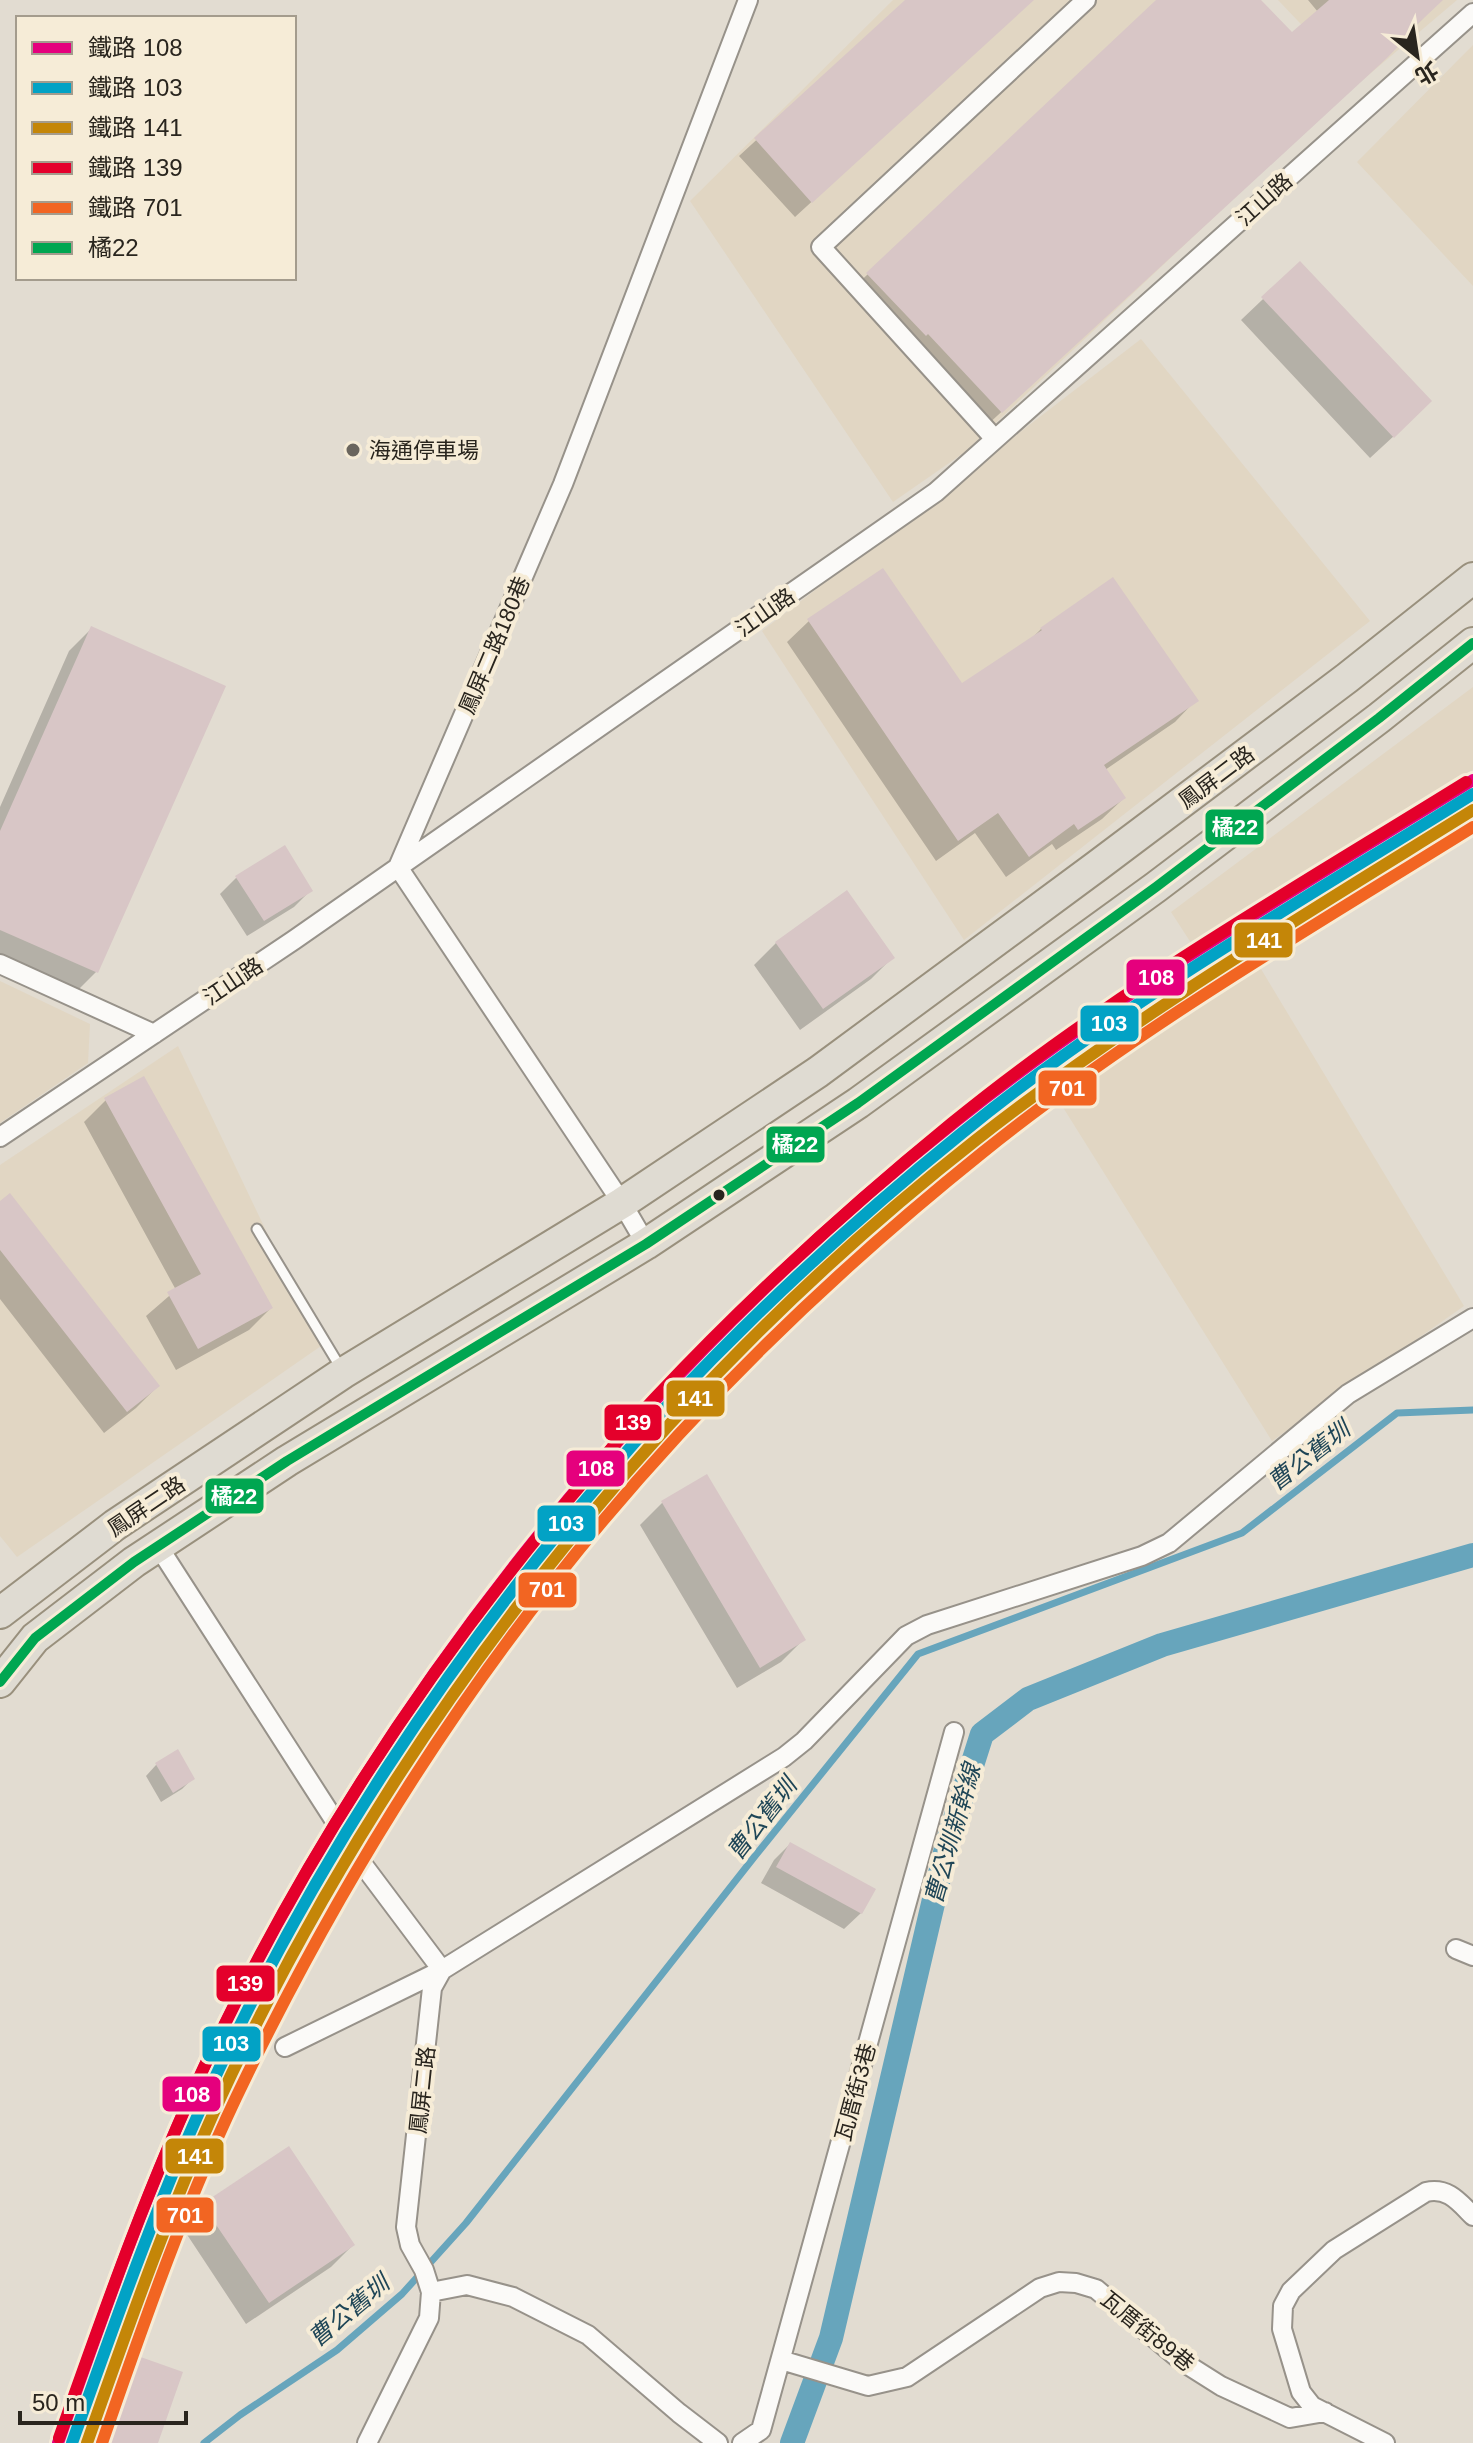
<svg xmlns="http://www.w3.org/2000/svg" width="1473" height="2443" viewBox="0 0 1473 2443" font-family="Arial,'Noto Sans TC',sans-serif">
  <rect width="100%" height="100%" fill="#e2dcd1"/>
  <path fill="#e1d6c3" d="M893,0H1252L1339,99L965,452L893,502L690,201Z
    M1278,0H1457L1358,84Z
    M1473,45V286L1357,162Z
    M1141,339L1370,621L964,940L762,631Z
    M1473,687V770L1193,946L1171,912Z
    M1258,964L1464,1306L1272,1441L1054,1093Z
    M0,981L90,1024L88,1063L0,1123Z
    M178,1046L321,1346L17,1557L0,1536V1165Z"/>
  <path fill="#0003" d="M908,0H1032L795,217L739,156Z
    M1159,0H1258L1292,35L1318,12L1308,0H1441L1390,52L984,428L850,291Z
    M1300,264L1408,423L1370,458L1241,320Z
    M809,621L961,686L1029,641L1041,629L1196,700L1175,722L1105,770L1124,798L1102,819L1056,850L1052,844L1006,877L975,833L936,861L787,642Z
    M91,629L96,972L74,994L0,961V807L69,651Z
    M236,878L311,890L294,907L247,936L220,894Z
    M847,893L893,957L871,979L800,1030L754,965L776,943Z
    M106,1100L271,1308L249,1330L176,1370L146,1316L176,1290L84,1122Z
    M0,1203L158,1386L136,1408L104,1433L0,1299Z
    M706,1477L803,1640L781,1662L737,1688L640,1525L662,1503Z
    M177,1752L193,1778L182,1789L161,1802L146,1776L156,1765Z
    M790,1844L861,1913L844,1929L761,1883L774,1860Z
    M204,2205L353,2245L331,2267L246,2324L182,2227Z
    M135,2357L156,2443H90L113,2379Z"/>
  <g fill="none" stroke-linecap="round" stroke-linejoin="round">
    <path stroke="#67a5bc" stroke-width="7" d="M204,2443L240,2415L337,2350L402,2294L466,2223L755,1856L918,1654L1242,1533L1397,1413L1473,1410"/>
    <path stroke="#67a5bc" stroke-width="24" d="M792,2443L831,2338L947,1844L982,1734L1028,1699L1162,1645L1473,1555"/>
  </g>
  <path fill="#d8c6c6" d="M905,0H1034L812,203L754,138Z
    M1156,0H1261L1292,32L1329,0H1443L1408,33L1409,35L1387,58L1002,413L928,334L926,336L866,273Z
    M1300,261L1432,401L1394,438L1261,297Z
    M883,568L962,683L1042,630L1040,628L1113,577L1199,701L1104,765L1126,798L1078,830L1074,824L1029,857L998,813L958,841L807,619Z
    M91,626L226,686L98,973L0,930V831Z
    M285,845L313,891L264,921L235,876Z
    M847,890L895,958L823,1009L775,942Z
    M144,1076L273,1308L198,1349L167,1292L201,1274L104,1098Z
    M10,1193L160,1386L127,1412L0,1250V1201Z
    M707,1474L806,1640L760,1668L661,1501Z
    M178,1749L195,1779L173,1793L155,1763Z
    M790,1842L876,1889L862,1914L776,1867Z
    M289,2146L355,2245L269,2303L202,2204Z
    M135,2355L183,2372L158,2443H103Z"/>
  <g fill="none" stroke-linecap="round" stroke-linejoin="round">
    <path stroke="#bdb7ad" stroke-width="18" stroke-dasharray="18 9" stroke-linecap="butt" d="M333,1818L355,1854"/>
    <defs>
      <path id="service" d="M257,1229L342,1370"/>
      <path id="minor" d="M995,439L821,247L1086,0
        M0,964L154,1034
        M0,1137L294,940L936,492L1473,13
        M646,1244L622,1203L398,867L563,484L748,0
        M158,1546L333,1818
        M1456,1949L1473,1956
        M285,2047L442,1970L355,1854
        M431,2292L467,2285L513,2297L588,2335L679,2413L718,2443
        M781,2360L868,2386L907,2377L1040,2288L1059,2282L1076,2283L1096,2289L1183,2362L1221,2386L1290,2418L1325,2412
        M367,2443L429,2318L431,2292L424,2270L410,2245L406,2227L432,1988L442,1970L784,1757L804,1741L906,1636L927,1625L1142,1556L1169,1543L1348,1394L1473,1318
        M742,2443L761,2430L954,1732
        M1385,2443L1312,2406L1301,2392L1282,2329L1283,2306L1291,2291L1334,2250L1426,2192C1448,2187 1459,2202 1473,2216"/>
      <path id="primary" d="M0,1613L115,1525L343,1373L622,1203L818,1072L1097,866L1347,678L1473,578
        M0,1682L35,1638L134,1562L287,1461L646,1244L858,1103L1156,887L1379,718L1473,643"/>
    </defs>
    <use href="#service" stroke="#97928a" stroke-width="13"/>
    <use href="#minor" stroke="#97928a" stroke-width="22"/>
    <use href="#primary" stroke="#99907d" stroke-width="34"/>
    <use href="#service" stroke="#fbfaf8" stroke-width="9"/>
    <use href="#minor" stroke="#fbfaf8" stroke-width="18"/>
    <use href="#primary" stroke="#dfdbd2" stroke-width="30"/>
    <defs>
      <path id="bus-1" d="M0,1682L35,1638L134,1562L287,1461L646,1244L858,1103L1156,887L1379,718L1473,643"/>
    </defs>
    <use href="#bus-1" stroke="#f6ecd7" stroke-width="16"/>
    <use href="#bus-1" stroke="#00a651" stroke-width="10"/>
    <defs>
      <path id="rail-1" d="M58,2443C103,2315 147,2188 205,2065C379,1698 638,1374 956,1121C1117,992 1298,888 1473,780"/>
      <path id="rail-2" d="M72,2443C117,2316 161,2191 219,2069C316,1862 446,1664 594,1490C618,1462 642,1433 667,1406C759,1308 858,1217 962,1133C1120,1004 1300,902 1473,794"/>
      <path id="rail-3" d="M87,2443C131,2318 175,2193 232,2073C405,1712 661,1387 976,1140C1133,1017 1304,915 1473,810"/>
      <path id="rail-4" d="M59,2438C104,2311 148,2185 206,2063C306,1850 438,1652 591,1473C612,1448 633,1421 656,1397C748,1299 848,1208 952,1123C1111,993 1292,890 1466,782"/>
      <path id="rail-5" d="M102,2443C145,2319 188,2195 246,2077C332,1901 435,1731 557,1577C681,1420 826,1278 982,1153C1135,1030 1306,931 1473,827"/>
    </defs>
    <use href="#rail-1" stroke="#f6ecd7" stroke-width="18"/>
    <use href="#rail-2" stroke="#f6ecd7" stroke-width="18"/>
    <use href="#rail-3" stroke="#f6ecd7" stroke-width="18"/>
    <use href="#rail-4" stroke="#f6ecd7" stroke-width="18"/>
    <use href="#rail-5" stroke="#f6ecd7" stroke-width="18"/>
    <use href="#rail-1" stroke="#e5007d" stroke-width="12"/>
    <use href="#rail-2" stroke="#02a2c5" stroke-width="12"/>
    <use href="#rail-3" stroke="#c48608" stroke-width="12"/>
    <use href="#rail-4" stroke="#e4002b" stroke-width="12"/>
    <use href="#rail-5" stroke="#f26522" stroke-width="12"/>
  </g>
  <circle fill="#6a655d" stroke="#f6ecd7" stroke-width="3" cx="353" cy="450" r="8"/>
  <circle fill="#29251e" stroke="#f6ecd7" stroke-width="3" cx="719" cy="1195" r="7"/>
  <g text-anchor="middle" stroke-width="8" stroke-linejoin="round" paint-order="stroke">
    <g font-size="22" fill="#29251e" stroke="#f6ecd7">
      <text transform="translate(1264 199) rotate(-42)" y="8">江山路</text>
      <text transform="translate(765 612) rotate(-35)" y="8">江山路</text>
      <text transform="translate(494 645) rotate(-67)" y="8">鳳屏二路180巷</text>
      <text transform="translate(1216 777) rotate(-37)" y="8">鳳屏二路</text>
      <text transform="translate(233 981) rotate(-34)" y="8">江山路</text>
      <text transform="translate(146 1506) rotate(-34)" y="8">鳳屏二路</text>
      <text transform="translate(422 2090) rotate(-84)" y="8">鳳屏二路</text>
      <text transform="translate(855 2092) rotate(-75)" y="8">瓦厝街3巷</text>
      <text transform="translate(1148 2331) rotate(39)" y="8">瓦厝街89巷</text>
    </g>
    <g font-size="22" fill="#29251e" stroke="#f6ecd7" text-anchor="start">
      <text x="369" y="458">海通停車場</text>
    </g>
    <g font-size="24" font-style="italic" fill="#1f4657" stroke="#f6ecd7">
      <text transform="translate(1309 1456) rotate(-38)" y="8">曹公舊圳</text>
      <text transform="translate(762 1819) rotate(-52)" y="8">曹公舊圳</text>
      <text transform="translate(953 1834) rotate(-74)" y="8">曹公圳新幹線</text>
      <text transform="translate(349 2311) rotate(-40)" y="8">曹公舊圳</text>
    </g>
  </g>
  <g stroke="#f6ecd7" stroke-width="3">
    <rect x="1204" y="808" width="61" height="38" rx="8" fill="#00a651"/>
    <rect x="1233" y="921" width="61" height="38" rx="8" fill="#c48608"/>
    <rect x="1125" y="958" width="61" height="39" rx="8" fill="#e5007d"/>
    <rect x="1079" y="1004" width="61" height="39" rx="8" fill="#02a2c5"/>
    <rect x="1037" y="1069" width="61" height="38" rx="8" fill="#f26522"/>
    <rect x="765" y="1125" width="61" height="39" rx="8" fill="#00a651"/>
    <rect x="665" y="1379" width="61" height="39" rx="8" fill="#c48608"/>
    <rect x="603" y="1403" width="60" height="39" rx="8" fill="#e4002b"/>
    <rect x="565" y="1449" width="61" height="39" rx="8" fill="#e5007d"/>
    <rect x="204" y="1477" width="61" height="38" rx="8" fill="#00a651"/>
    <rect x="536" y="1504" width="61" height="39" rx="8" fill="#02a2c5"/>
    <rect x="517" y="1571" width="61" height="38" rx="8" fill="#f26522"/>
    <rect x="215" y="1964" width="61" height="39" rx="8" fill="#e4002b"/>
    <rect x="201" y="2025" width="61" height="38" rx="8" fill="#02a2c5"/>
    <rect x="161" y="2075" width="61" height="38" rx="8" fill="#e5007d"/>
    <rect x="164" y="2137" width="61" height="38" rx="8" fill="#c48608"/>
    <rect x="155" y="2196" width="60" height="38" rx="8" fill="#f26522"/>
  </g>
  <g font-size="22" text-anchor="middle" font-weight="bold" fill="#fff">
    <text x="1235" y="835">橘22</text>
    <text x="1264" y="948">141</text>
    <text x="1156" y="985">108</text>
    <text x="1109" y="1031">103</text>
    <text x="1067" y="1096">701</text>
    <text x="795" y="1152">橘22</text>
    <text x="695" y="1406">141</text>
    <text x="633" y="1430">139</text>
    <text x="596" y="1476">108</text>
    <text x="234" y="1504">橘22</text>
    <text x="566" y="1531">103</text>
    <text x="547" y="1597">701</text>
    <text x="245" y="1991">139</text>
    <text x="231" y="2051">103</text>
    <text x="192" y="2102">108</text>
    <text x="195" y="2164">141</text>
    <text x="185" y="2223">701</text>
  </g>
  <rect x="16" y="16" width="280" height="264" fill="#f6ecd7" stroke="#a49c8d" stroke-width="2"/>
  <rect x="32" y="42" width="40" height="12" fill="#e5007d" stroke="#a49c8d" stroke-width="2"/>
  <text x="88" y="56" font-size="24" fill="#29251e">鐵路 108</text>
  <rect x="32" y="82" width="40" height="12" fill="#02a2c5" stroke="#a49c8d" stroke-width="2"/>
  <text x="88" y="96" font-size="24" fill="#29251e">鐵路 103</text>
  <rect x="32" y="122" width="40" height="12" fill="#c48608" stroke="#a49c8d" stroke-width="2"/>
  <text x="88" y="136" font-size="24" fill="#29251e">鐵路 141</text>
  <rect x="32" y="162" width="40" height="12" fill="#e4002b" stroke="#a49c8d" stroke-width="2"/>
  <text x="88" y="176" font-size="24" fill="#29251e">鐵路 139</text>
  <rect x="32" y="202" width="40" height="12" fill="#f26522" stroke="#a49c8d" stroke-width="2"/>
  <text x="88" y="216" font-size="24" fill="#29251e">鐵路 701</text>
  <rect x="32" y="242" width="40" height="12" fill="#00a651" stroke="#a49c8d" stroke-width="2"/>
  <text x="88" y="256" font-size="24" fill="#29251e">橘22</text>
  <g transform="translate(1417 56) rotate(150)" stroke="#f6ecd7" stroke-width="6" paint-order="stroke">
  <path d="M0-6L14 30L0 20L-14 30Z" fill="#29251e"/>
  <text y="-12" font-size="22" font-weight="bold" text-anchor="middle" fill="#29251e">北</text>
  </g>
  <path d="M20 2411v12h166v-12" fill="none" stroke="#29251e" stroke-width="4"/>
  <text x="32" y="2411" font-size="24" fill="#29251e" stroke="#f6ecd7" stroke-width="6" paint-order="stroke">50 m</text>
</svg>
